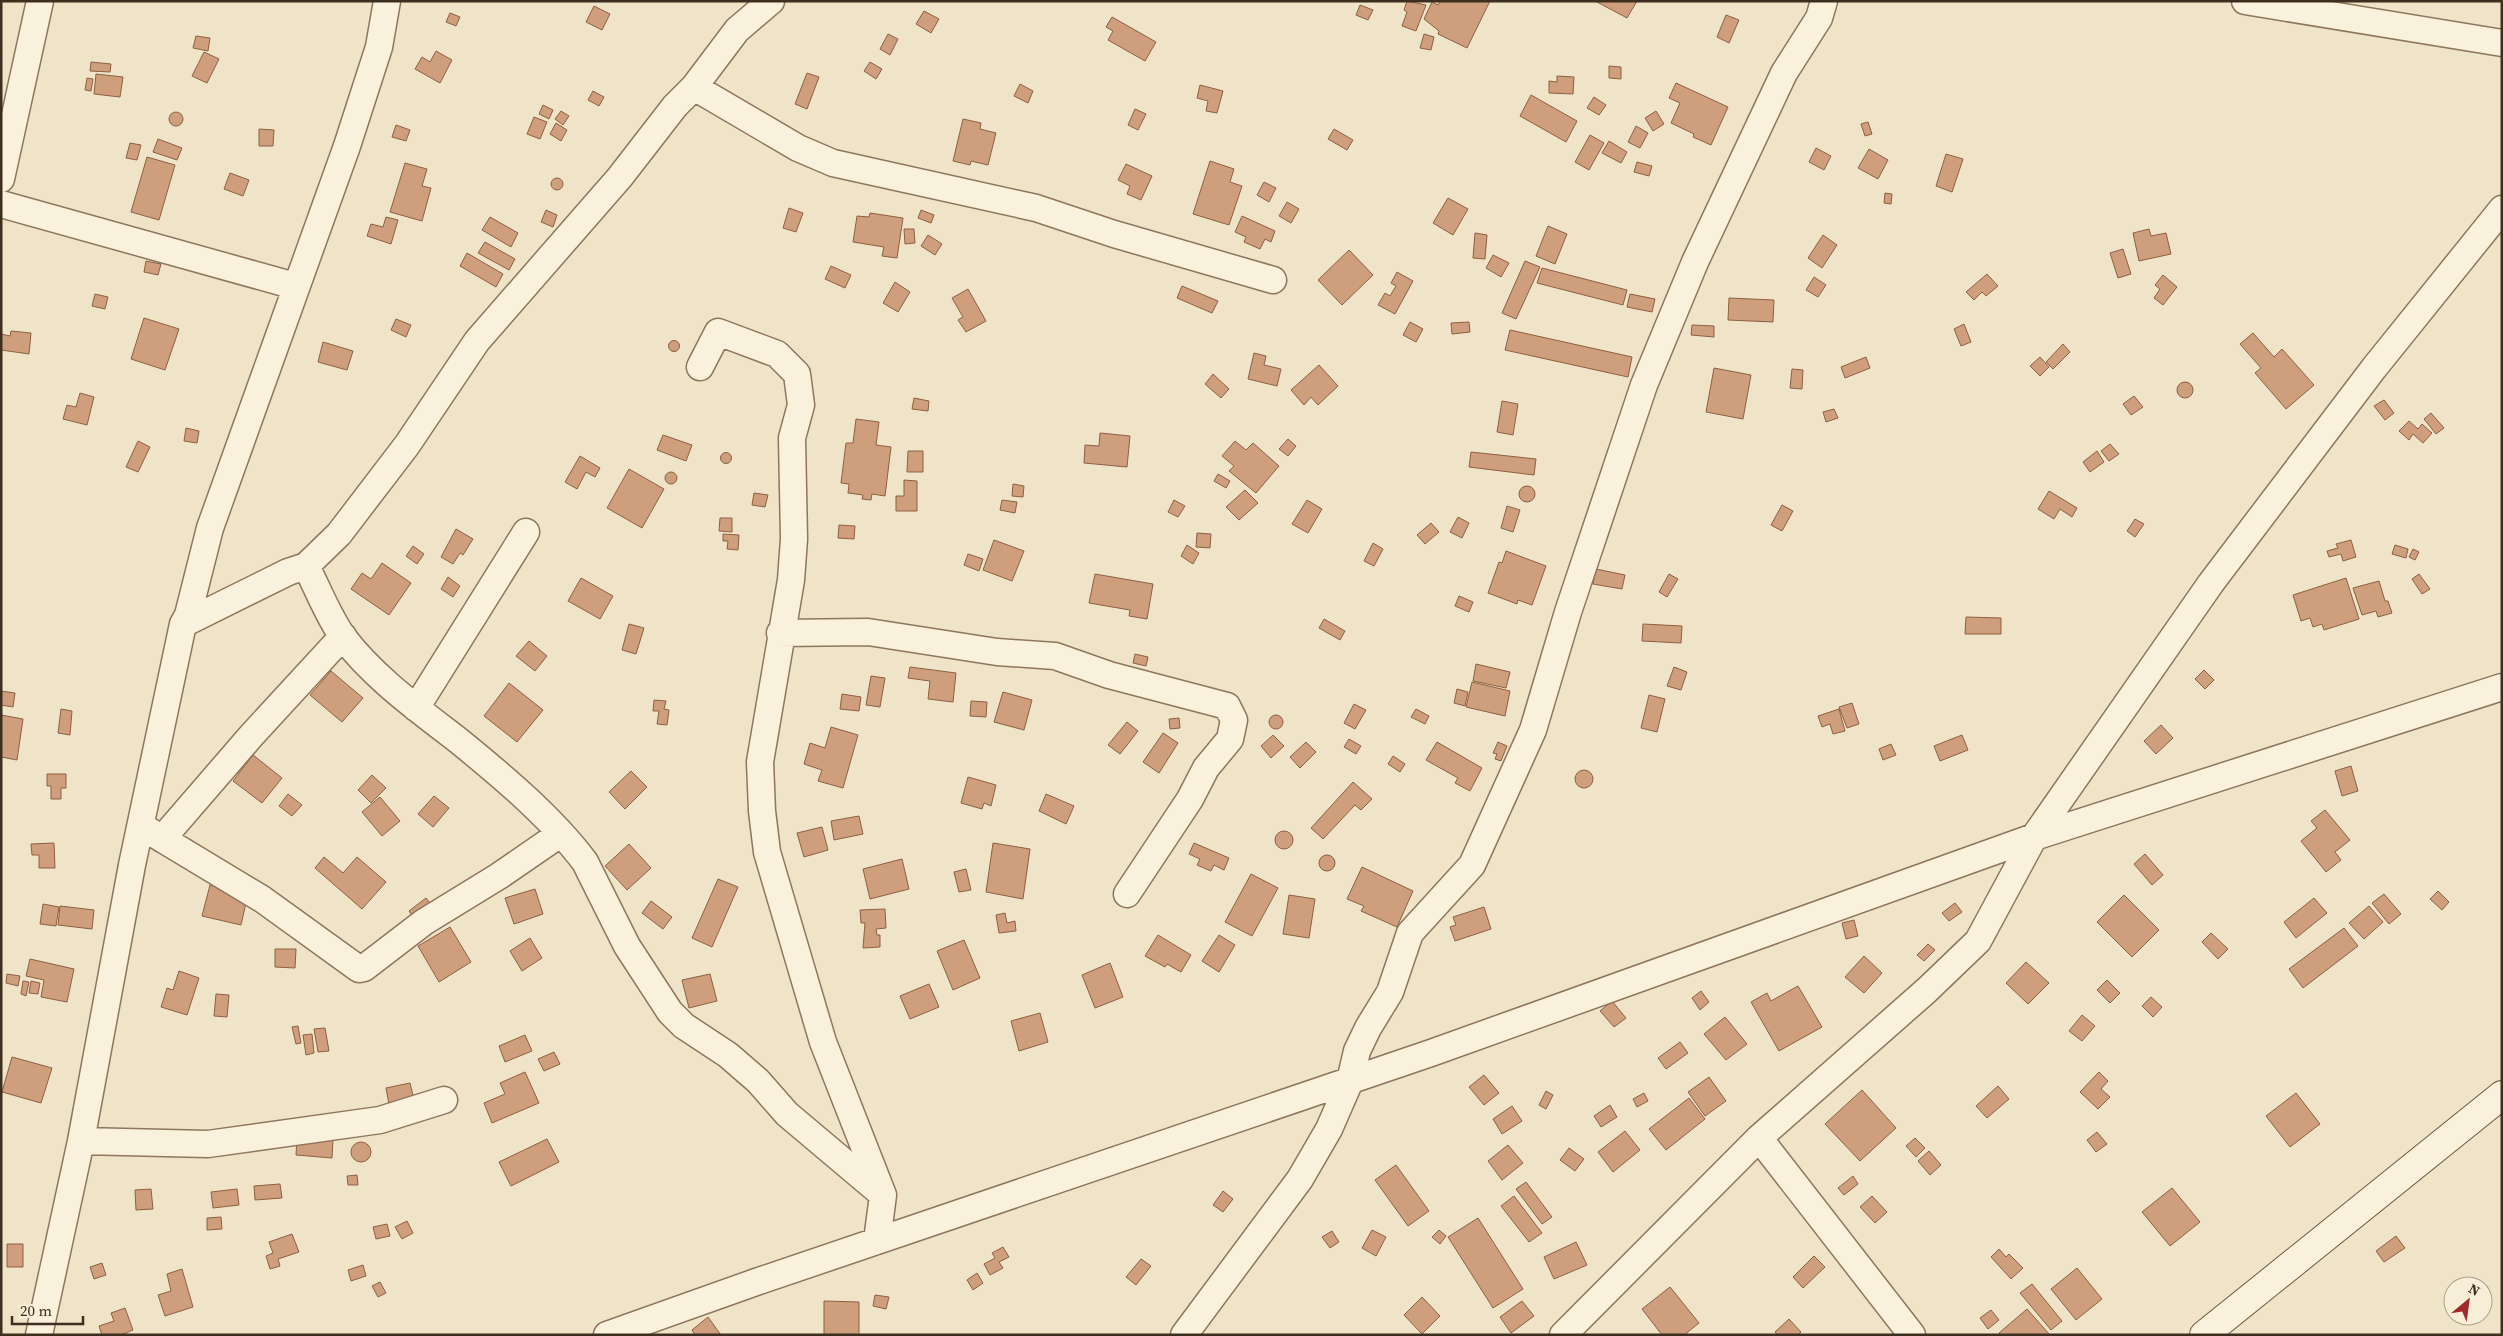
<svg xmlns="http://www.w3.org/2000/svg" width="2503" height="1336" viewBox="0 0 2503 1336" font-family="'Source Serif 4',serif">
  <rect width="100%" height="100%" fill="#f0e4c8"/>
  <path fill="#cf9f7d" stroke="#8d5f41" d="M1407,1L1426,5L1416,31L1402,26L1407,12L1404,10Z
    M1440,1H1490L1467,48L1438,34L1439,31L1424,19L1432,2L1438,5Z
    M1595,1H1637L1627,18Z
    M1360,5L1373,10L1368,20L1356,15Z
    M594,6L610,14L602,30L586,22Z
    M924,11L939,19L931,33L916,24Z
    M450,13L460,17L456,26L446,22Z
    M1726,15L1739,20L1729,43L1717,37Z
    M1112,17L1156,42L1145,61L1108,40L1113,31L1106,27Z
    M888,34L898,39L890,55L880,49Z
    M1424,34L1434,37L1431,50L1420,48Z
    M196,36L210,38L208,51L193,48Z
    M436,51L452,60L440,83L415,69L422,57L430,62Z
    M204,52L219,59L207,83L192,76Z
    M91,62L111,64L110,72L90,71Z
    M870,62L882,69L876,79L864,71Z
    M1609,66L1621,67V79L1609,78Z
    M807,73L819,77L807,109L795,104Z
    M96,74L123,77L120,97L94,94Z
    M1557,76L1574,77L1573,94L1549,93V81L1557,82Z
    M87,78L93,79L91,91L85,90Z
    M1676,83L1728,107L1711,145L1693,137L1694,134L1671,123L1680,103L1669,98Z
    M1020,84L1033,91L1028,103L1014,96Z
    M1200,85L1223,91L1217,113L1206,111L1208,101L1197,98Z
    M593,91L604,97L599,106L588,100Z
    M1531,95L1577,121L1566,142L1520,116Z
    M1594,97L1606,105L1599,115L1587,108Z
    M543,105L553,110L549,119L539,114Z
    M1135,109L1146,114L1138,130L1128,125Z
    M561,111L569,116L563,125L555,119Z
    M1656,111L1664,124L1653,131L1645,118Z
    M169 119a7 7 0 1 1 14 0a7 7 0 1 1-14 0Z
    M534,117L547,122L540,139L527,134Z
    M963,119L981,123L980,129L996,133L988,165L971,161L970,165L953,161Z
    M1868,122L1872,134L1865,136L1861,124Z
    M556,123L567,130L561,141L550,134Z
    M396,125L410,130L406,141L392,137Z
    M1636,126L1648,133L1640,148L1628,142Z
    M259,129L274,130L273,146H259Z
    M1334,129L1353,140L1347,150L1328,139Z
    M1590,135L1604,143L1589,170L1575,162Z
    M158,139L182,148L177,160L153,152Z
    M1609,141L1627,152L1621,163L1602,153Z
    M130,143L141,145L137,160L126,158Z
    M1816,148L1831,156L1824,170L1809,162Z
    M1869,149L1888,160L1878,179L1858,168Z
    M1946,154L1963,159L1952,192L1936,186Z
    M147,157L175,165L159,220L131,212Z
    M1210,161L1234,169L1230,182L1242,186L1229,225L1193,214Z
    M1637,162L1652,166L1649,176L1634,172Z
    M405,163L427,169L422,186L431,188L422,221L390,212Z
    M1126,164L1152,176L1141,200L1127,194L1130,186L1118,180Z
    M230,173L249,180L243,196L224,189Z
    M551 184a6 6 0 1 1 12 0a6 6 0 1 1-12 0Z
    M1264,182L1276,188L1269,202L1257,195Z
    M1885,193L1892,194L1891,204L1884,203Z
    M1448,198L1468,209L1453,235L1433,223Z
    M1287,202L1299,209L1291,223L1279,216Z
    M789,208L803,213L796,232L783,228Z
    M546,210L557,215L553,227L541,222Z
    M921,210L934,215L931,223L918,218Z
    M870,213L903,218L897,258L882,256L884,247L853,242L857,216L869,217Z
    M1242,216L1275,231L1271,242L1265,239L1260,249L1244,242L1246,237L1235,232Z
    M386,217L398,220L391,244L367,236L371,224L383,227Z
    M490,217L518,233L511,247L482,230Z
    M1548,226L1567,234L1555,264L1536,256Z
    M904,229H914L915,243L905,244Z
    M2149,229L2151,236L2166,233L2171,254L2139,261L2133,233Z
    M1475,233L1487,235L1485,259L1473,258Z
    M928,235L942,244L935,255L921,246Z
    M1823,235L1837,245L1822,268L1808,258Z
    M485,242L515,259L509,270L478,253Z
    M2123,249L2131,274L2118,278L2110,253Z
    M1349,250L1373,275L1342,305L1318,280Z
    M467,253L503,274L496,287L460,266Z
    M1493,255L1509,263L1501,277L1486,268Z
    M146,261L161,264L158,275L144,272Z
    M1525,261L1540,267L1516,319L1502,313Z
    M831,266L851,275L845,288L825,279Z
    M1542,268L1627,290L1623,305L1537,283Z
    M1397,272L1413,281L1395,314L1378,305L1385,293L1390,296L1396,286L1391,283Z
    M1987,274L1998,286L1986,296L1982,292L1974,300L1966,292Z
    M2163,275L2177,287L2163,305L2154,298L2160,289L2155,285Z
    M1814,277L1826,285L1818,297L1806,290Z
    M895,282L910,292L898,312L883,303Z
    M1182,286L1218,301L1212,313L1177,298Z
    M968,289L986,321L966,332L958,320L963,317L952,298Z
    M95,294L108,297L105,309L92,306Z
    M1630,294L1655,299L1652,312L1627,307Z
    M1729,298L1774,300L1773,322L1728,320Z
    M144,318L179,329L165,370L131,359Z
    M396,319L411,325L406,337L391,330Z
    M1410,322L1423,329L1416,342L1403,335Z
    M1469,322L1470,332L1452,334L1451,323Z
    M1964,324L1971,342L1961,346L1954,329Z
    M1692,325L1714,326V337L1691,335Z
    M1510,330L1632,357L1628,377L1505,350Z
    M11,331L31,333L29,354L1,350V334L10,336Z
    M2253,333L2274,357L2282,349L2314,385L2286,409L2255,373L2261,368L2240,344Z
    M668.5 346a5.5 5.5 0 1 1 11 0a5.5 5.5 0 1 1-11 0Z
    M323,342L353,351L347,370L318,362Z
    M2063,344L2070,352L2053,369L2046,362Z
    M1254,353L1266,356L1264,365L1281,369L1277,386L1248,379Z
    M1866,357L1870,368L1845,378L1841,367Z
    M2040,357L2049,367L2040,376L2030,366Z
    M1319,365L1338,386L1318,405L1311,397L1304,405L1291,390Z
    M1714,368L1751,375L1743,419L1706,412Z
    M1792,369L1803,370L1802,389L1790,388Z
    M1213,374L1229,389L1221,398L1205,384Z
    M2177 390a8 8 0 1 1 16 0a8 8 0 1 1-16 0Z
    M80,393L94,397L87,425L63,419L67,405L76,407Z
    M2134,396L2143,407L2131,415L2123,404Z
    M914,398L929,401L928,411L912,409Z
    M2384,400L2394,413L2385,420L2374,406Z
    M1502,401L1518,404L1513,435L1497,432Z
    M1834,409L1838,418L1826,422L1823,412Z
    M2431,413L2444,428L2436,434L2424,419Z
    M856,419L879,422L876,445L891,447L885,496L872,494L871,500L862,499L863,495L848,493L849,484L841,483L846,443H853Z
    M2409,421L2418,429L2422,424L2432,433L2423,443L2413,434L2409,440L2399,431Z
    M186,428L199,431L197,443L184,441Z
    M1100,433L1130,436L1127,467L1084,463L1085,445L1099,446Z
    M663,435L692,445L686,461L657,450Z
    M1288,439L1296,446L1288,456L1279,449Z
    M138,441L150,447L138,472L126,467Z
    M1235,441L1246,450L1253,443L1279,466L1256,493L1229,471L1234,466L1222,456Z
    M2110,444L2119,454L2109,461L2101,451Z
    M908,451H923V472H907Z
    M2097,451L2104,462L2090,472L2083,462Z
    M1471,452L1536,459L1534,475L1469,467Z
    M720.5 458a5.5 5.5 0 1 1 11 0a5.5 5.5 0 1 1-11 0Z
    M580,456L600,468L595,477L586,472L577,489L565,482Z
    M629,469L664,489L642,528L607,508Z
    M665 478a6 6 0 1 1 12 0a6 6 0 1 1-12 0Z
    M1218,474L1230,481L1226,488L1214,481Z
    M904,480L917,481V511H896V496H904Z
    M1013,484L1024,486L1023,497L1012,496Z
    M1519 494a8 8 0 1 1 16 0a8 8 0 1 1-16 0Z
    M1245,490L1258,503L1239,520L1226,507Z
    M2049,491L2077,508L2072,517L2060,509L2054,519L2038,509Z
    M754,493L768,495L765,507L752,505Z
    M1002,500L1017,502L1015,513L1000,510Z
    M1174,500L1185,506L1178,517L1168,512Z
    M1307,500L1322,509L1308,533L1292,524Z
    M1782,505L1793,511L1782,531L1771,525Z
    M1507,506L1520,510L1513,532L1501,528Z
    M1458,517L1469,523L1462,538L1450,532Z
    M720,518H732V532L719,531Z
    M2135,519L2144,524L2135,537L2127,531Z
    M1431,523L1439,532L1425,544L1417,535Z
    M839,525L855,526L854,539L838,538Z
    M456,529L473,539L463,555L460,553L453,564L441,557Z
    M1197,533L1211,534L1210,548L1196,547Z
    M723,534L739,535L738,550L727,549L728,541H723Z
    M994,540L1024,551L1012,581L983,570Z
    M2351,540L2356,557L2343,561L2341,554L2329,557L2327,551L2338,548L2336,544Z
    M1373,543L1383,549L1374,566L1364,561Z
    M1187,545L1199,553L1193,564L1181,556Z
    M2395,545L2408,549L2406,558L2392,554Z
    M413,546L424,554L417,564L406,556Z
    M2413,549L2419,552L2415,560L2409,557Z
    M1506,551L1546,566L1532,605L1518,600L1517,604L1488,593L1499,562L1502,563Z
    M968,554L983,559L979,571L964,565Z
    M382,563L411,583L389,615L351,589L362,573L371,579Z
    M1596,569L1625,575L1622,589L1593,584Z
    M1095,574L1153,584L1147,619L1129,616L1130,610L1089,603Z
    M1669,574L1678,579L1667,597L1659,592Z
    M2419,574L2430,589L2422,594L2412,579Z
    M448,577L460,586L453,597L441,589Z
    M581,578L613,596L600,619L568,601Z
    M2346,578L2359,619L2324,630L2322,624L2313,627L2310,618L2301,621L2293,595Z
    M2379,581L2385,601H2388L2392,613L2378,617L2376,611L2362,615L2353,588Z
    M1459,596L1473,602L1469,612L1455,606Z
    M1966,617L2001,618V634H1965Z
    M1324,619L1345,631L1340,640L1319,628Z
    M629,624L644,628L636,654L622,650Z
    M1643,624L1682,626L1681,643L1642,641Z
    M529,641L547,656L535,671L516,656Z
    M1135,654L1148,657L1146,666L1133,663Z
    M1476,664L1510,672L1506,688L1473,681Z
    M910,667L956,673L953,702L928,699L930,681L908,678Z
    M1674,667L1687,672L1681,690L1667,686Z
    M2204,670L2214,680L2205,689L2195,679Z
    M331,671L363,698L342,722L310,695Z
    M871,676L885,678L880,707L866,705Z
    M1472,682L1510,691L1505,716L1466,707Z
    M509,683L543,710L517,742L484,716Z
    M1457,689L1468,692L1465,706L1454,703Z
    M1,691L15,693L13,707L1,705Z
    M1003,692L1032,700L1024,730L994,722Z
    M842,694L861,697L859,711L840,709Z
    M1649,695L1665,699L1657,732L1641,728Z
    M654,700L666,701L664,709L669,710L667,725L657,724L659,711H653Z
    M971,701L987,702L986,717L970,716Z
    M1852,703L1859,724L1847,728L1839,707Z
    M1354,704L1366,710L1355,729L1344,723Z
    M61,709L72,711L70,735L58,733Z
    M1416,709L1429,716L1425,724L1411,717Z
    M1839,709L1845,731L1833,734L1830,724L1822,727L1818,716Z
    M1269 722a7 7 0 1 1 14 0a7 7 0 1 1-14 0Z
    M1,715L23,719L17,760L1,757Z
    M1179,718L1180,728L1170,729L1169,719Z
    M1127,722L1138,731L1120,754L1108,745Z
    M2161,725L2173,738L2156,754L2144,741Z
    M831,727L858,735L843,788L818,781L822,770L804,764L810,743L825,748Z
    M1163,733L1178,743L1159,773L1143,762Z
    M1273,735L1284,746L1271,758L1261,746Z
    M1962,735L1968,750L1940,761L1934,746Z
    M1349,739L1361,746L1356,754L1344,747Z
    M1306,742L1316,752L1300,768L1290,757Z
    M1437,742L1482,768L1470,791L1455,783L1458,778L1426,760Z
    M1498,742L1507,746L1501,761L1495,759L1497,754L1493,753Z
    M1891,744L1896,755L1883,760L1879,749Z
    M253,755L282,778L262,803L233,781Z
    M1393,756L1405,764L1400,772L1388,764Z
    M2351,766L2358,791L2342,796L2335,771Z
    M1575 779a9 9 0 1 1 18 0a9 9 0 1 1-18 0Z
    M631,771L647,787L625,809L609,792Z
    M47,774H66V788H61V799H51V786H47Z
    M372,775L386,788L371,803L358,790Z
    M968,777L996,785L991,806L984,803L982,809L961,803Z
    M1353,782L1372,799L1361,810L1355,805L1323,839L1311,828Z
    M288,794L302,805L292,816L279,806Z
    M1046,794L1074,806L1066,824L1039,811Z
    M434,796L449,808L433,827L418,814Z
    M380,797L400,821L382,836L362,812Z
    M2325,810L2350,840L2335,852L2341,860L2326,872L2301,841L2317,828L2311,821Z
    M859,816L863,834L834,840L831,821Z
    M822,827L828,850L804,857L797,833Z
    M1275 840a9 9 0 1 1 18 0a9 9 0 1 1-18 0Z
    M54,843L55,868H39V855H32L31,844Z
    M993,843L1030,849L1023,899L986,892Z
    M1194,843L1229,858L1224,870L1214,865L1211,871L1197,865L1200,859L1189,854Z
    M629,844L651,868L627,890L605,866Z
    M2145,854L2163,875L2152,885L2134,864Z
    M1319 863a8 8 0 1 1 16 0a8 8 0 1 1-16 0Z
    M324,857L343,873L357,857L386,882L362,909L315,868Z
    M902,859L909,889L870,899L863,869Z
    M1362,867L1413,891L1397,927L1361,911L1364,906L1347,899Z
    M966,869L971,890L959,892L954,872Z
    M1251,874L1278,888L1252,936L1225,922Z
    M718,879L738,887L712,947L692,938Z
    M210,885L248,894L241,925L202,916Z
    M535,889L543,914L514,924L505,898Z
    M2438,891L2449,902L2442,910L2430,899Z
    M2384,894L2401,914L2389,924L2372,903Z
    M1289,895L1315,899L1309,938L1283,934Z
    M2124,895L2159,930L2132,957L2097,922Z
    M426,898L434,908L416,921L409,911Z
    M2314,898L2327,913L2296,938L2284,922Z
    M651,901L672,917L663,929L642,913Z
    M1955,903L1962,912L1949,921L1942,913Z
    M43,904L59,907L56,926L40,924Z
    M60,906L94,910L92,929L58,925Z
    M2369,906L2383,922L2364,939L2349,923Z
    M1484,907L1491,929L1455,941L1450,927L1456,925L1453,917Z
    M885,909L886,928L876,929L877,935H880V947L863,948L865,923H861L860,910Z
    M1005,913L1007,923L1015,921L1016,931L999,933L996,915Z
    M1854,920L1858,936L1846,939L1842,923Z
    M450,927L471,962L439,982L418,946Z
    M2344,928L2358,946L2303,988L2289,969Z
    M2211,933L2228,949L2218,959L2202,942Z
    M1158,935L1191,955L1181,972L1167,964L1165,967L1145,956Z
    M1219,935L1235,945L1219,972L1202,961Z
    M530,938L542,958L522,971L510,951Z
    M964,940L980,978L953,990L937,951Z
    M1928,944L1935,950L1924,961L1917,955Z
    M275,949H296L295,968L275,967Z
    M1864,956L1882,973L1864,993L1845,977Z
    M30,959L74,969L67,1002L41,997L44,980L26,976Z
    M2026,962L2049,983L2028,1004L2006,983Z
    M1110,963L1123,997L1095,1008L1082,975Z
    M179,971L199,978L187,1015L161,1007L167,988L173,990Z
    M7,974L20,976L18,986L6,983Z
    M710,974L717,1001L689,1008L682,980Z
    M2107,980L2120,993L2110,1003L2097,990Z
    M23,981L29,982L26,996L21,994Z
    M31,981L40,983L38,994L29,993Z
    M929,984L939,1007L910,1019L900,996Z
    M1798,986L1822,1027L1779,1051L1751,1002L1767,993L1771,1001Z
    M1701,991L1709,1002L1700,1010L1692,998Z
    M216,994L229,995L227,1017L214,1016Z
    M2151,997L2162,1007L2153,1017L2142,1006Z
    M1612,1001L1626,1018L1614,1027L1600,1011Z
    M1040,1013L1048,1042L1019,1051L1011,1021Z
    M2082,1015L2095,1026L2082,1041L2069,1031Z
    M1725,1017L1747,1044L1726,1060L1704,1034Z
    M298,1026L301,1043L296,1044L292,1027Z
    M325,1028L329,1051L318,1052L314,1029Z
    M312,1034L314,1053L306,1055L303,1035Z
    M525,1035L532,1051L505,1062L499,1046Z
    M1680,1042L1688,1053L1666,1069L1658,1058Z
    M554,1052L560,1064L544,1071L538,1059Z
    M12,1057L52,1068L41,1103L2,1092Z
    M525,1072L539,1103L492,1123L484,1103L505,1094L500,1083Z
    M2099,1072L2108,1081L2101,1089L2110,1097L2098,1109L2080,1092Z
    M1484,1075L1499,1093L1484,1105L1469,1087Z
    M1709,1077L1726,1101L1705,1116L1688,1092Z
    M410,1083L414,1100L389,1104L386,1088Z
    M1998,1086L2009,1099L1987,1118L1976,1106Z
    M1862,1090L1896,1128L1860,1161L1825,1124Z
    M1546,1091L1553,1095L1546,1109L1539,1105Z
    M1644,1093L1648,1101L1637,1107L1633,1099Z
    M2296,1093L2320,1124L2290,1147L2266,1116Z
    M1689,1098L1705,1119L1666,1150L1649,1129Z
    M1610,1105L1617,1117L1601,1127L1594,1116Z
    M1512,1106L1522,1121L1502,1134L1493,1119Z
    M1625,1131L1640,1150L1613,1172L1598,1152Z
    M2097,1132L2107,1144L2096,1152L2087,1140Z
    M297,1137L333,1139L332,1158L296,1155Z
    M1915,1138L1925,1148L1916,1157L1906,1146Z
    M547,1139L559,1162L511,1186L499,1162Z
    M351 1152a10 10 0 1 1 20 0a10 10 0 1 1-20 0Z
    M1508,1145L1523,1163L1502,1180L1488,1161Z
    M1569,1148L1584,1159L1575,1171L1560,1160Z
    M1929,1151L1941,1165L1930,1175L1918,1161Z
    M1396,1165L1429,1211L1408,1226L1375,1180Z
    M357,1175L358,1185H348L347,1176Z
    M1853,1176L1858,1184L1844,1195L1838,1188Z
    M1526,1182L1552,1217L1542,1224L1516,1189Z
    M280,1184L282,1198L255,1200L254,1186Z
    M2172,1188L2200,1222L2170,1246L2142,1212Z
    M151,1189L153,1209L136,1210L135,1190Z
    M237,1189L239,1205L213,1208L211,1192Z
    M1223,1191L1233,1199L1223,1212L1213,1205Z
    M1514,1196L1542,1233L1529,1242L1501,1206Z
    M1872,1196L1887,1212L1875,1223L1860,1207Z
    M221,1217L222,1229L207,1230V1218Z
    M1478,1218L1523,1289L1493,1308L1448,1237Z
    M407,1221L413,1233L402,1239L395,1227Z
    M387,1224L390,1236L376,1239L373,1227Z
    M1372,1230L1386,1237L1376,1256L1362,1248Z
    M1439,1230L1446,1236L1440,1244L1432,1237Z
    M1332,1231L1339,1242L1330,1248L1322,1237Z
    M292,1234L299,1252L278,1259L280,1266L270,1269L266,1256L273,1253L269,1242Z
    M2396,1236L2405,1248L2384,1262L2376,1251Z
    M1576,1242L1587,1265L1554,1279L1544,1257Z
    M7,1244H23V1267H7Z
    M1003,1247L1009,1257L999,1262L1003,1268L990,1275L984,1264L995,1258L992,1253Z
    M1999,1249L2006,1257L2009,1254L2023,1268L2011,1279L1991,1257Z
    M1814,1256L1825,1267L1803,1288L1793,1277Z
    M1141,1259L1151,1266L1136,1285L1126,1277Z
    M102,1263L106,1275L94,1279L90,1267Z
    M363,1265L366,1276L351,1281L348,1270Z
    M2077,1268L2102,1299L2076,1320L2051,1289Z
    M182,1269L193,1307L165,1316L158,1295L171,1291L167,1274Z
    M977,1273L983,1283L973,1290L967,1280Z
    M380,1282L386,1293L378,1297L372,1286Z
    M2032,1284L2062,1321L2051,1330L2020,1293Z
    M1670,1287L1699,1323L1684,1335H1662L1642,1309Z
    M875,1295L889,1297L886,1309L873,1306Z
    M1422,1297L1440,1316L1422,1334L1404,1315Z
    M824,1301L859,1302V1335H824Z
    M1522,1301L1534,1316L1511,1333L1500,1317Z
    M125,1308L133,1330L121,1335H102L99,1326L114,1321L111,1313Z
    M2027,1309L2050,1335H2001L1999,1333Z
    M1991,1310L1999,1320L1988,1329L1980,1318Z
    M708,1317L721,1335H695L692,1330Z
    M1789,1319L1801,1332L1798,1335H1778L1775,1332Z"/>
  <g fill="none" stroke-linecap="round" stroke-linejoin="round">
    <defs>
      <path id="street" d="M2245,1L2502,43
        M694,87L798,148L833,163L1036,208L1114,234L1273,280
        M1,179L40,1
        M1,204L295,286
        M700,367L718,332L777,354L797,374L801,405L792,438L794,539L791,580L760,762L762,811L767,852L823,1042L883,1195L877,1241
        M306,566C318,589 328,616 343,637C374,678 419,710 459,741C502,776 552,818 585,862L627,946L670,1012L684,1026L728,1055L758,1081L787,1114L882,1194
        M183,624L288,572L306,566L339,534L407,445L477,341L620,177L675,106L694,87L737,30L771,1
        M780,633L868,632L997,652L1055,656L1109,675L1227,706L1234,720L1230,739L1206,768L1190,799L1127,894
        M416,708L526,532
        M141,826L262,899L359,969L364,968L424,922L499,876L560,834
        M162,839L251,736L343,636
        M1759,1138L1912,1335
        M81,1141L208,1144L380,1120L444,1100
        M39,1335L81,1141L132,865L183,624L188,615L210,528L347,146L379,47L387,1
        M607,1335L756,1282L1431,1053L2034,837L2502,687
        M1184,1335L1300,1179L1329,1129L1350,1081L1357,1051L1368,1028L1390,992L1410,933L1472,865L1533,730L1568,612L1644,385L1695,262L1784,73L1819,18L1824,1
        M1563,1335L1759,1138L1927,990L1978,941L2034,837L2211,583L2374,368L2502,209"/>
      <path id="secondary" d="M2204,1335L2502,1095"/>
    </defs>
    <use href="#street" stroke="#8d765c" stroke-width="29"/>
    <use href="#secondary" stroke="#6f573f" stroke-width="30"/>
    <use href="#street" stroke="#faf1dc" stroke-width="26"/>
    <use href="#secondary" stroke="#faf1dc" stroke-width="28"/>
  </g>
  <rect width="2503" height="1336" fill="none" stroke="#3d2e20" stroke-width="5"/>
  <g transform="translate(2468 1301) rotate(29)"><circle r="24" fill="#f7eed8" stroke="#ada18e"/>
  <path d="M0-4L9 19L0 12L-9 19Z" fill="#9e2a2b"/>
  <text y="-8" font-size="14" font-weight="bold" text-anchor="middle" fill="#3d2e20">N</text>
  </g>
  <path d="M12 1316v8h71v-8" fill="none" stroke="#3d2e20" stroke-width="2.5"/>
  <text x="20" y="1316" font-size="15" fill="#3d2e20" stroke="#f7eed8" stroke-width="4" paint-order="stroke">20 m</text>
</svg>
